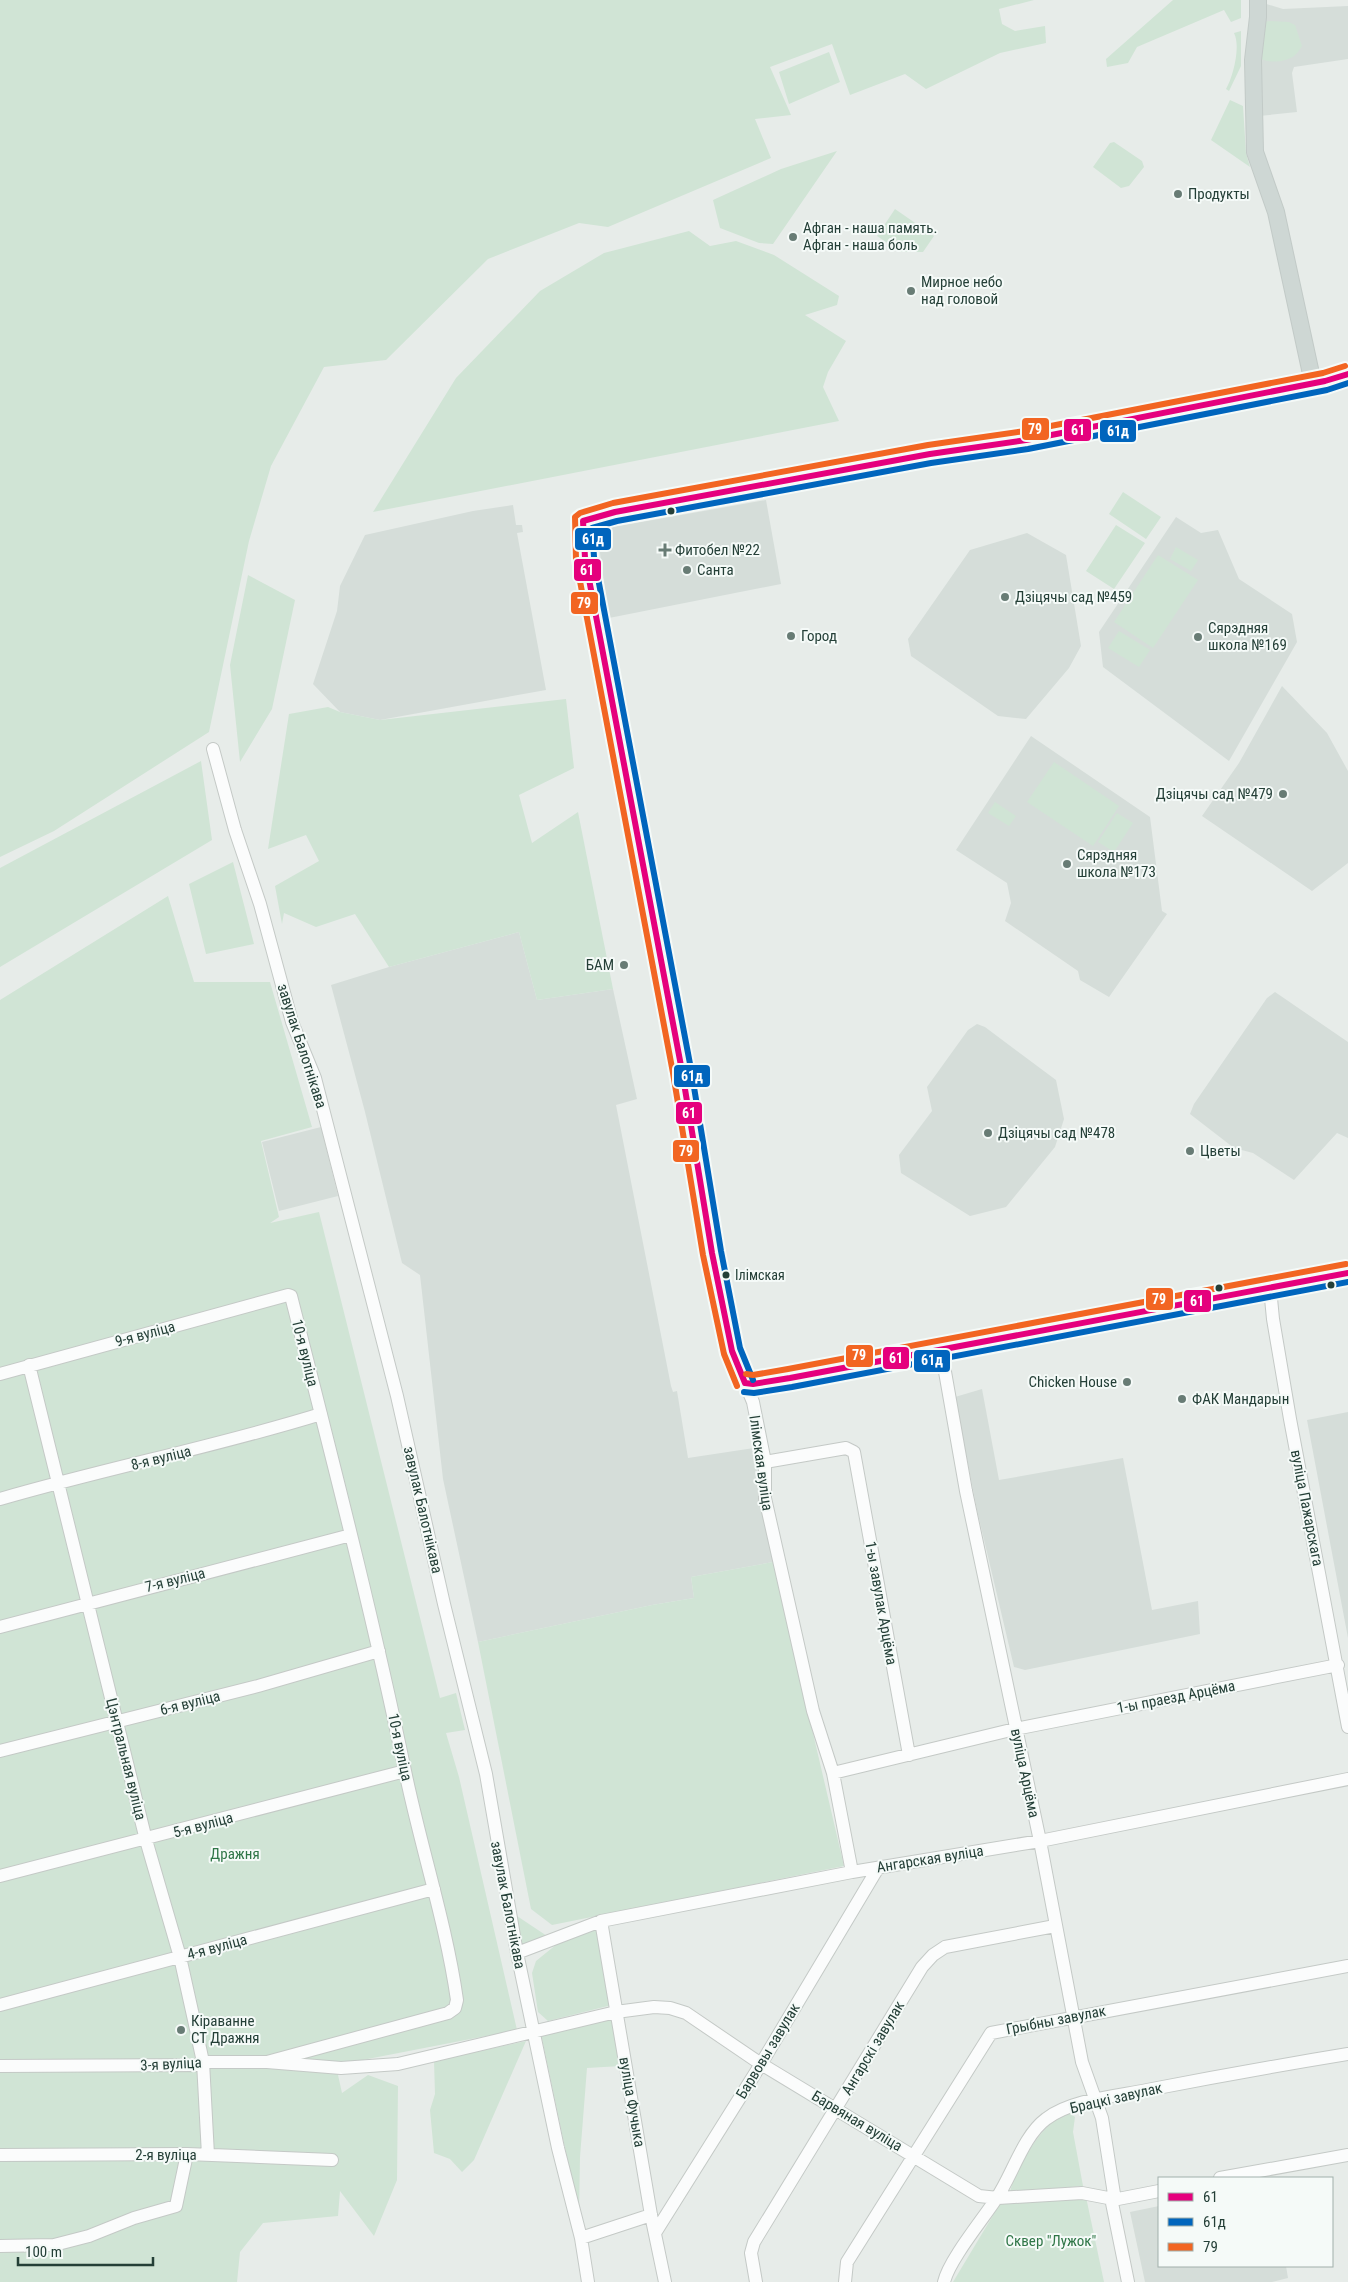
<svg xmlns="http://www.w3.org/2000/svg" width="1348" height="2282" viewBox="0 0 1348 2282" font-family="'Roboto Condensed',sans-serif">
  <rect width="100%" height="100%" fill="#e7ece9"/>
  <path fill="#d5ddd9" d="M1263,3L1283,9L1348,6V59L1294,67L1292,73L1297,112L1259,116V26Z
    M766,500L781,584L609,618L599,546L603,535L613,527Z
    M513,505L516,525H522L523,532L517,533L546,690L380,720L340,712L313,684L337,611L340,586L365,535L473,511Z
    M1176,517L1201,533L1218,530L1239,579L1292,614L1297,642L1229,761L1103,667L1099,632Z
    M1027,533L1066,555L1081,646L1069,668L1026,719L998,716L911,656L908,639L970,550Z
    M1282,686L1327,733L1348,771V863L1312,891L1202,816L1239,763Z
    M1031,736L1150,817L1162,911L1167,914L1109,997L1080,980L1078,971L1005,921L1011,903L1007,883L956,850Z
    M519,932L537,1000L613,989L637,1099L616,1105L671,1386L673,1392L677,1391L688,1458L754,1448L755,1463L759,1462L760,1470L755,1471L773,1562L691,1577L694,1598L652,1605L478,1642L443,1479L420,1275L402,1263L365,1112L331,985L389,967Z
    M1275,992L1348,1042V1138L1337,1133L1294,1180L1253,1153L1234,1148L1190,1114L1194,1104L1267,998Z
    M977,1024L985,1027L1056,1080L1064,1119L1055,1147L1006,1207L970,1216L901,1173L899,1155L932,1111L927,1087L968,1030Z
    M321,1127L338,1196L279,1211L262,1142Z
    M982,1389L999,1480L1123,1458L1152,1610L1198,1601L1200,1634L1025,1670L1014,1667L977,1510L955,1397Z
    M1348,1412V1638L1307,1420Z
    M1159,2206V2266H1286L1288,2278L1272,2282H1145L1130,2212Z"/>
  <path fill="#d0e4d5" d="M0,0H1034L999,9L1002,24L1015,31L1045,26L1046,43L1000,53L926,89L905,74L850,95L832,44L770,67L791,115L755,119L771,158L608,227L579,223L488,259L386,360L324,367L271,466L249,541L209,732L54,831L0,857Z
    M1173,0H1241V18L1231,22L1224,10L1137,47L1128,63L1107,67L1106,59Z
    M1270,21L1289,22L1295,25L1302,46C1300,49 1297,54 1294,56C1286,62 1268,64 1260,58L1262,22Z
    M1241,31V66L1229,91L1226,89C1233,77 1241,46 1234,33Z
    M829,52L840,82L789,104L779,72Z
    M1230,100L1243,106L1246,153L1250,167L1211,140Z
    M1114,142L1142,161L1144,167L1129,186L1121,188L1093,167L1110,143Z
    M837,151L773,244L759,243L720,228L713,200L781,169Z
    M895,209L934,236L923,252H901L877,236Z
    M689,231L710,246L736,241L774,255L839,296L837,305L805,315L846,341L828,372L823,387L839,421L373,512L456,378L540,291L604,253Z
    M1123,492L1161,517L1146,539L1109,514Z
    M1116,525L1145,543L1114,589L1086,571Z
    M1176,547L1198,560L1191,571L1170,559Z
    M1158,555L1198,580L1153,648L1114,622Z
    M248,575L295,600L272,709L240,762L230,665Z
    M1119,631L1150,650L1139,667L1108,648Z
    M566,699L574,768L519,795L532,843L578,812L613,989L537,1000L519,932L389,967L355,914L316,927L284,913L282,924L275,886L319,861L306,835L268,849L289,714L328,707L340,712L380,720Z
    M201,761L212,840L0,967V868Z
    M1054,762L1119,806L1093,846L1027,802Z
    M995,802L1016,816L1009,826L988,813Z
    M1117,813L1133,823L1114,852L1098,842Z
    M233,862L254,944L206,954L189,884Z
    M168,896L194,982H270L312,1127L261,1141L279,1217L270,1223L319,1212L440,1698L456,1693L465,1730L446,1733L459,1777L517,2030L347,2063L338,2075L342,2093L368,2075L398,2086L397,2180L374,2236L340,2191L338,2216L263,2223L240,2252L237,2282H0V1000Z
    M773,1562L844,1866L552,1925L531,1909L478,1642L652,1605L694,1598L691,1577Z
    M514,1914L547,1936L524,1944H521Z
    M597,1929L612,2005L548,2021L538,2012L532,1973L536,1961L557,1944Z
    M612,2015L621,2066L587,2068L580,2157L579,2214L541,2034Z
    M526,2041L474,2160L462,2172L450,2159L434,2153L430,2110L435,2094L434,2061Z
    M1070,2113L1075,2117L1073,2132L1083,2186L1010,2192C1014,2172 1036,2135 1053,2122C1058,2119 1065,2116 1070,2113Z
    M1086,2197L1104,2282H953L1001,2202Z"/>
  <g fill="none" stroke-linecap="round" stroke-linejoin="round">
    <defs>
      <path id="minor" d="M213,749L235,830L260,904L292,1022L315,1078L397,1396L444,1604L486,1774L517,1953L558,2148L581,2238L588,2282
        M1270,1288L1273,1319L1290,1419L1348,1727
        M941,1349L966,1491L1040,1841L1082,2062L1102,2118L1114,2194
        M29,1365L146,1840L180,1957L194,2020L203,2062L208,2155
        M0,1374L288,1295L291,1296C331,1454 372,1612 405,1771C421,1848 446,1923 457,2000L455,2008L448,2013L267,2062
        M745,1383L753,1384L790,1378L1348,1273
        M765,1462L846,1448L854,1452L909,1755
        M0,1499C106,1468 215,1447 321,1414
        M0,1627L351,1535
        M0,1751L258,1686L379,1651
        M833,1773L1015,1729L1338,1665
        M852,1872L833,1773L813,1711L765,1498V1462L753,1402L732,1351L712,1253L682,1071L649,905L585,558L583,521L615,512L930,454L1026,440L1313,383
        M0,1876L405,1771
        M601,1921L651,2215L665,2282
        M517,1953L601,1921L852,1872L1040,1841L1348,1779
        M0,2005L434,1889
        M0,2066L197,2065L203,2062H267L341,2068L398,2064L616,2012L654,2007L670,2008L686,2013L761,2064L979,2196L998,2198L1082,2193L1108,2198
        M0,2155L187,2154L332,2160
        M1220,2178L1348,2155
        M1118,2199L1159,2191
        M1112,2203L1128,2282
        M655,2233L761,2064L878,1868
        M581,2238L651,2215
        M0,2246L54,2245L89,2236L134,2218L176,2206L187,2154
        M756,2282L751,2253L754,2242L922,1967L933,1955L945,1947L1055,1926
        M845,2282L847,2262L991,2033L1348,1966
        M944,2282C949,2260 983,2219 996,2199C1012,2176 1023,2136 1046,2119C1070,2100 1117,2096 1147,2090C1214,2077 1281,2065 1348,2054"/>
      <path id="major" d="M1258,0V17L1253,60L1255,152L1276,212L1313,383L1325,381L1348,374"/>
    </defs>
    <use href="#minor" stroke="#c4c9c6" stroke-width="14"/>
    <use href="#major" stroke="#c2cac7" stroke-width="18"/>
    <use href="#minor" stroke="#fbfcfc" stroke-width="12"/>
    <use href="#major" stroke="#ced7d4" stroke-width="16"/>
    <defs>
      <path id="bus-1" d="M745,1383L732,1351L712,1253L682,1071L585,558L583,521L615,512L930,454L1026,440L1325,381L1348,374
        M745,1383L753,1384L790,1378L1348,1273"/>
      <path id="bus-2" d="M753,1380L740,1348L721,1251L691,1069L594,557L592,528L617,521L931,463L1028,449L1327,390L1348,383
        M744,1392L754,1393L792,1387L1348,1282"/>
      <path id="bus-3" d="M746,1374L753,1375L788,1369L1346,1264
        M737,1386L724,1354L703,1255L673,1073L576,560L575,517L580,513L613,503L928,445L1025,431L1323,373L1345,366"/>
    </defs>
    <use href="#bus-1" stroke="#f5faf8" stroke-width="10"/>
    <use href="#bus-2" stroke="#f5faf8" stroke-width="10"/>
    <use href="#bus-3" stroke="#f5faf8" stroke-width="10"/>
    <use href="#bus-1" stroke="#e5007d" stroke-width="6"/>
    <use href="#bus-2" stroke="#0065bd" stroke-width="6"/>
    <use href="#bus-3" stroke="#f26522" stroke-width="6"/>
  </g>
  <g fill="#687c75" stroke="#f5faf8" stroke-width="2">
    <circle cx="1178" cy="194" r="5"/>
    <circle cx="793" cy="237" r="5"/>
    <circle cx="911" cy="291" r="5"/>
    <path d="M662.5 542.5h5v5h5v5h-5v5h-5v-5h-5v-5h5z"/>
    <circle cx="687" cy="570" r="5"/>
    <circle cx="1005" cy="597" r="5"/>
    <circle cx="791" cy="636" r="5"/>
    <circle cx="1198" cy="637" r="5"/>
    <circle cx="1283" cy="794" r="5"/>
    <circle cx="1067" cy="864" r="5"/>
    <circle cx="624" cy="965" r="5"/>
    <circle cx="988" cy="1133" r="5"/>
    <circle cx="1190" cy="1151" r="5"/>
    <circle cx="1127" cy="1382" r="5"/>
    <circle cx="1182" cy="1399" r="5"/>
    <circle cx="181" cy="2030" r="5"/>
  </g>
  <g fill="#243f37" stroke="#f5faf8" stroke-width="2">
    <circle cx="671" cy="511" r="4.5"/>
    <circle cx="726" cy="1275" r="4.5"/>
    <circle cx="1331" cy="1285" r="4.5"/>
    <circle cx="1219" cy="1288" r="4.5"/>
  </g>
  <g text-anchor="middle" stroke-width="4" stroke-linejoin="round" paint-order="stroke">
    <g font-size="14" fill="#243f37" stroke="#f5faf8" text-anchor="start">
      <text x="735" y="1280">Ілімская</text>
    </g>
    <g font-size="15" fill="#243f37" stroke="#f5faf8" text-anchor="start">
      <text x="1188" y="199">Продукты</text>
      <text x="803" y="233">Афган - наша память.<tspan x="803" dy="17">Афган - наша боль</tspan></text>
      <text x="921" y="287">Мирное небо<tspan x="921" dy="17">над головой</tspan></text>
      <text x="675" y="555">Фитобел №22</text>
      <text x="697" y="575">Санта</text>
      <text x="1015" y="602">Дзіцячы сад №459</text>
      <text x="1208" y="633">Сярэдняя<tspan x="1208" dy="17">школа №169</tspan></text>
      <text x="801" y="641">Город</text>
      <text x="1273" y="799" text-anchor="end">Дзіцячы сад №479</text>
      <text x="1077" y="860">Сярэдняя<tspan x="1077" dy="17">школа №173</tspan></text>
      <text x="614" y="970" text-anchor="end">БАМ</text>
      <text x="998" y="1138">Дзіцячы сад №478</text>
      <text x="1200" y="1156">Цветы</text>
      <text x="1117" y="1387" text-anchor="end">Chicken House</text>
      <text x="1192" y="1404">ФАК Мандарын</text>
      <text x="191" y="2026">Кіраванне<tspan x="191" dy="17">СТ Дражня</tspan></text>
    </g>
    <g font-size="15" fill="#243f37" stroke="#f5faf8">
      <text transform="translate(302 1046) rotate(72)" y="5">завулак Балотнікава</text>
      <text transform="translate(145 1334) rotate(-15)" y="5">9-я вуліца</text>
      <text transform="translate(305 1353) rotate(76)" y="5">10-я вуліца</text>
      <text transform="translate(161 1458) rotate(-14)" y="5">8-я вуліца</text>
      <text transform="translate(761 1463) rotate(82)" y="5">Ілімская вуліца</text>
      <text transform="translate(1307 1508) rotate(79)" y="5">вуліца Пажарскага</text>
      <text transform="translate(423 1510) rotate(77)" y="5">завулак Балотнікава</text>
      <text transform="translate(175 1580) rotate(-14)" y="5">7-я вуліца</text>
      <text transform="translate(881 1603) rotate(80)" y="5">1-ы завулак Арцёма</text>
      <text transform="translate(1176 1697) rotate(-11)" y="5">1-ы праезд Арцёма</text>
      <text transform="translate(190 1703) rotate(-14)" y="5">6-я вуліца</text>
      <text transform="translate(400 1747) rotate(78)" y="5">10-я вуліца</text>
      <text transform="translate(126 1759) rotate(76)" y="5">Цэнтральная вуліца</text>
      <text transform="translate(1025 1773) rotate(78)" y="5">вуліца Арцёма</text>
      <text transform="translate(203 1825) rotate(-15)" y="5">5-я вуліца</text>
      <text transform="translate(930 1859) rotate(-9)" y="5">Ангарская вуліца</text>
      <text transform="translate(508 1905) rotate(79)" y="5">завулак Балотнікава</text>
      <text transform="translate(217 1947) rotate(-15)" y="5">4-я вуліца</text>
      <text transform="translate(1056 2020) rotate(-11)" y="5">Грыбны завулак</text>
      <text transform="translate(873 2048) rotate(-59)" y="5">Ангарскі завулак</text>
      <text transform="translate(768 2051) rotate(-59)" y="5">Барвовы завулак</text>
      <text transform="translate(171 2064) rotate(-3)" y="5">3-я вуліца</text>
      <text transform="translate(1116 2098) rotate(-13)" y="5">Брацкі завулак</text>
      <text transform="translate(632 2102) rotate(80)" y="5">вуліца Фучыка</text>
      <text transform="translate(857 2121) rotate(31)" y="5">Барвяная вуліца</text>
      <text x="166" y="2160">2-я вуліца</text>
    </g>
    <g font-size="15" fill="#2f7647" stroke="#f5faf8">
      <text x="235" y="1859">Дражня</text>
      <text x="1051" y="2246">Сквер "Лужок"</text>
    </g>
  </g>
  <g stroke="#f5faf8" stroke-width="2">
    <rect x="1021" y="417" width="29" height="24" rx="5" fill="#f26522"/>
    <rect x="1063" y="418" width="29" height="24" rx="5" fill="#e5007d"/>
    <rect x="1099" y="419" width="38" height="24" rx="5" fill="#0065bd"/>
    <rect x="574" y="527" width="38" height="24" rx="5" fill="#0065bd"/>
    <rect x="573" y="558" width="29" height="24" rx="5" fill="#e5007d"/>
    <rect x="570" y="591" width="29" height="24" rx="5" fill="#f26522"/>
    <rect x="673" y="1064" width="38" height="24" rx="5" fill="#0065bd"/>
    <rect x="675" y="1101" width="28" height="24" rx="5" fill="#e5007d"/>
    <rect x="672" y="1139" width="28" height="24" rx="5" fill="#f26522"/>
    <rect x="1145" y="1287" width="29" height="24" rx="5" fill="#f26522"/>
    <rect x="1183" y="1289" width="29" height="24" rx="5" fill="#e5007d"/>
    <rect x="845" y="1344" width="29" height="24" rx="5" fill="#f26522"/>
    <rect x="882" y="1346" width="28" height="24" rx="5" fill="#e5007d"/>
    <rect x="913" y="1349" width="38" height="24" rx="5" fill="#0065bd"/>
  </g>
  <g font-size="14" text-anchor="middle" font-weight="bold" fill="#fff">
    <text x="1035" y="434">79</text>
    <text x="1078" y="435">61</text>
    <text x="1118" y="436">61д</text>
    <text x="593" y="544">61д</text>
    <text x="587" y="575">61</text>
    <text x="584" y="608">79</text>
    <text x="692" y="1081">61д</text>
    <text x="689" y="1118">61</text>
    <text x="686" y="1156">79</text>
    <text x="1159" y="1304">79</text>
    <text x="1197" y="1306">61</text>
    <text x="859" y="1360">79</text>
    <text x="896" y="1363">61</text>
    <text x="932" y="1365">61д</text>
  </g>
  <rect x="1158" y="2177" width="175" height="90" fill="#f5faf8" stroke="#a1afab"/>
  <rect x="1168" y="2193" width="25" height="8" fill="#e5007d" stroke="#a1afab"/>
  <text x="1203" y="2202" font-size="15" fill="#243f37">61</text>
  <rect x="1168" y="2218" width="25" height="8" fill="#0065bd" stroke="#a1afab"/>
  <text x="1203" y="2227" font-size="15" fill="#243f37">61д</text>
  <rect x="1168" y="2243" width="25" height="8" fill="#f26522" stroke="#a1afab"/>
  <text x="1203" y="2252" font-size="15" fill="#243f37">79</text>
  <path d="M18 2257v8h135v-8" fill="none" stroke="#243f37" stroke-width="2.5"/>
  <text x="25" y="2257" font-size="15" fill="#243f37" stroke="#f5faf8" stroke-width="4" paint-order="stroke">100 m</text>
</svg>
